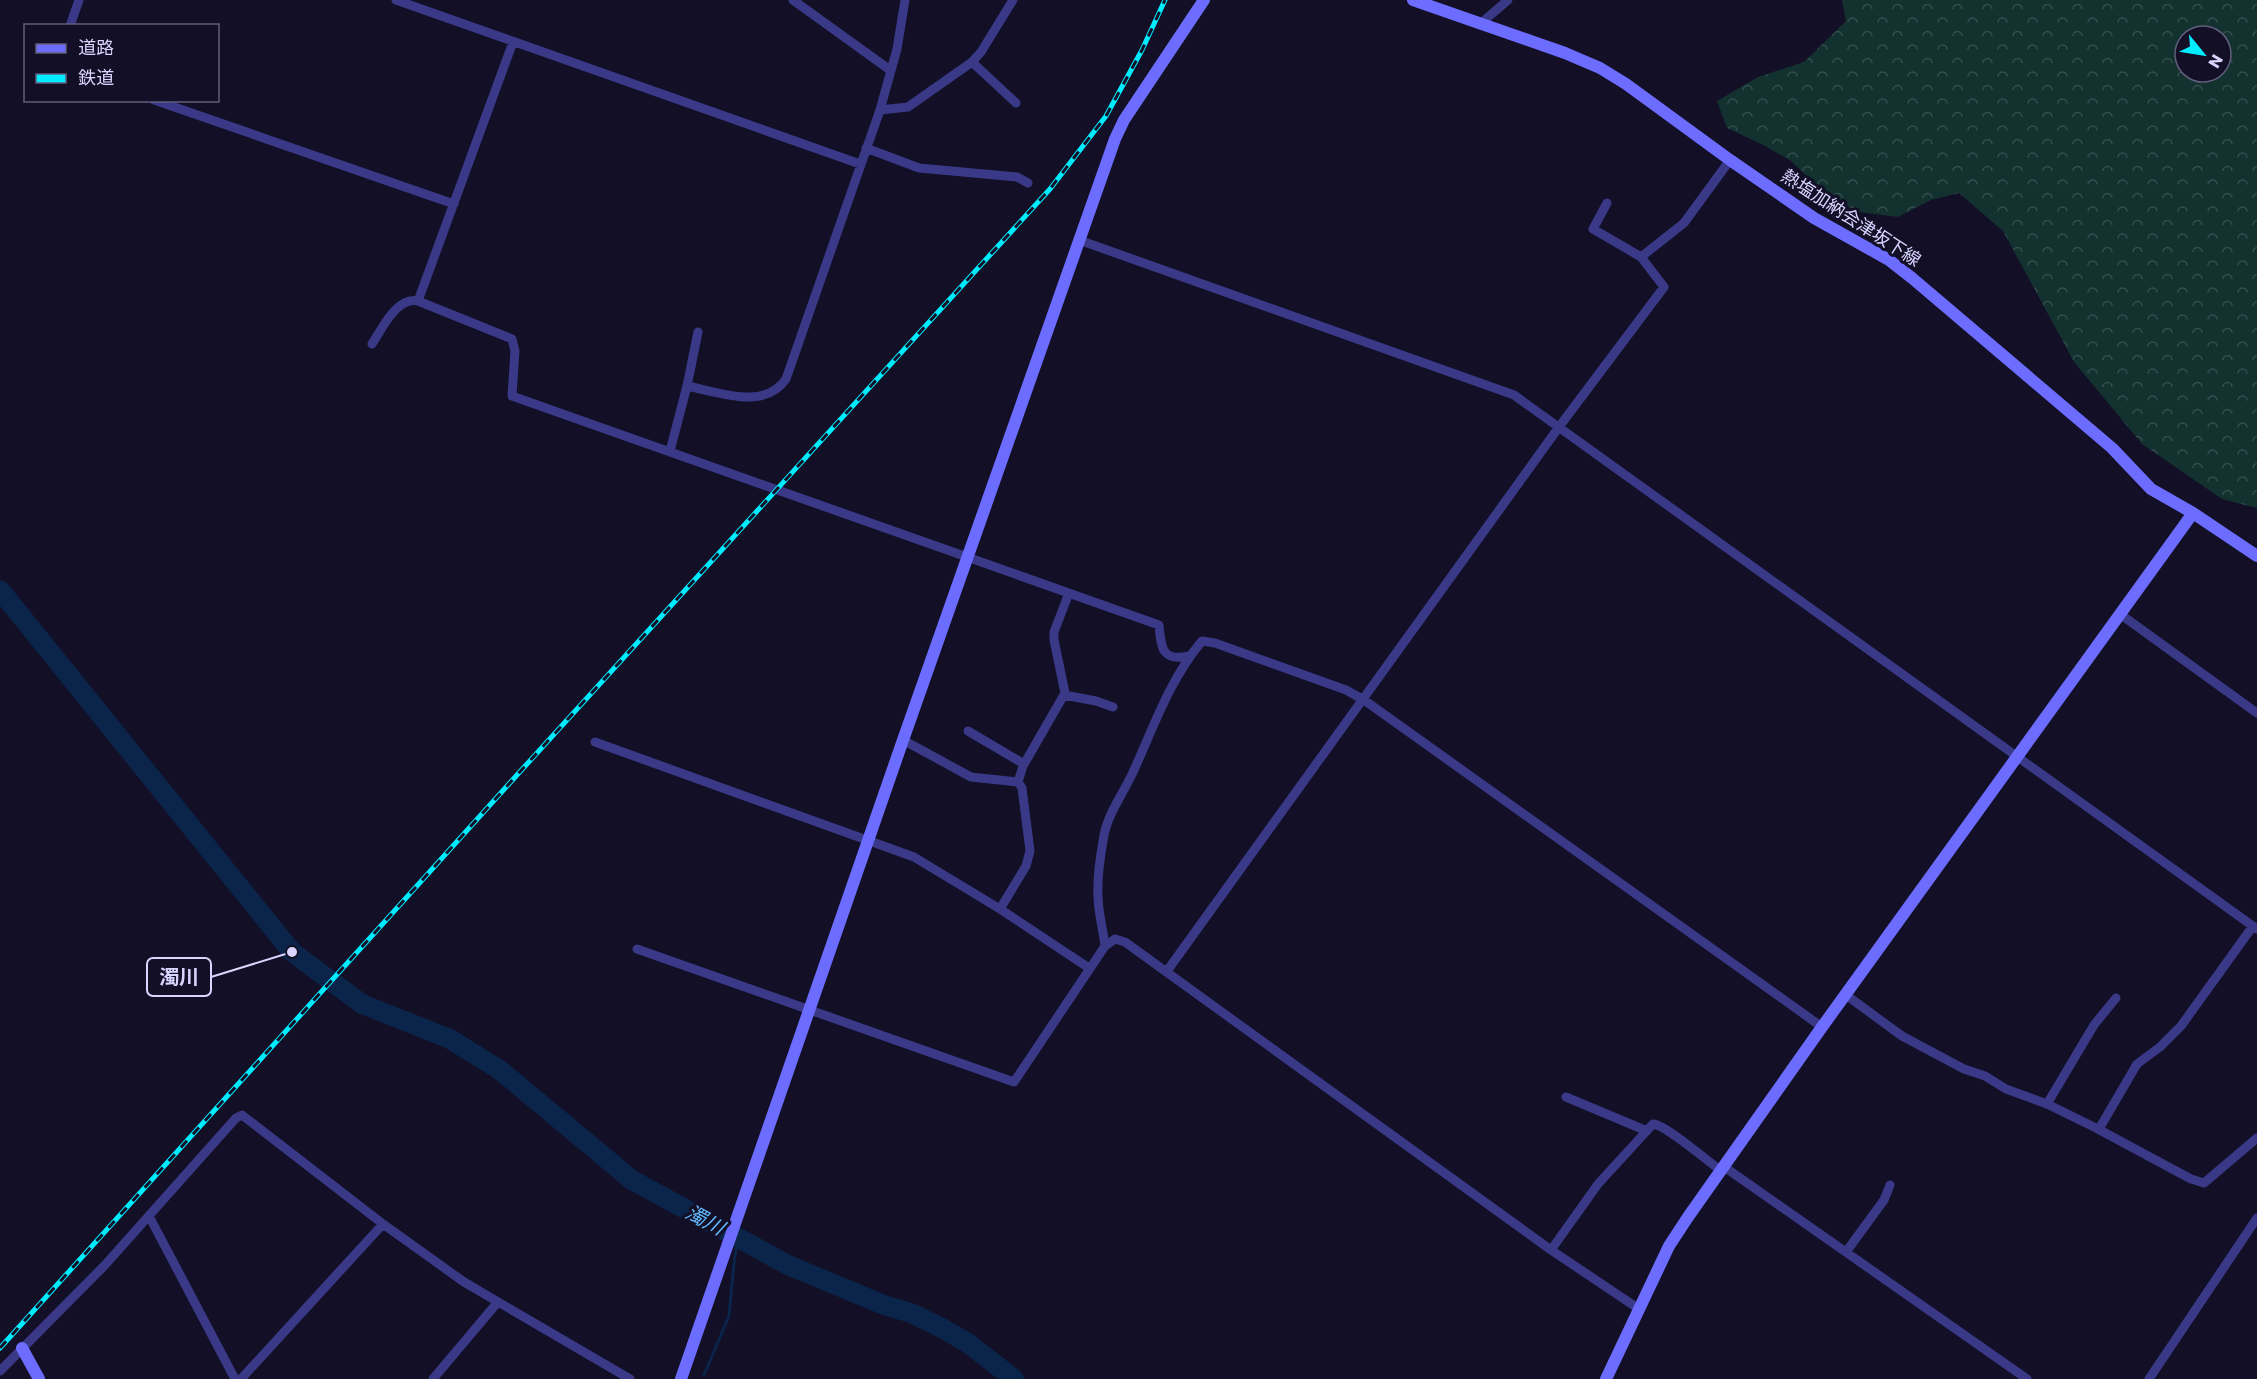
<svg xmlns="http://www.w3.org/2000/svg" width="2257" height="1379" viewBox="0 0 2257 1379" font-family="Poppins,'Noto Sans JP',sans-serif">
  <defs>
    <pattern id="forest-crowns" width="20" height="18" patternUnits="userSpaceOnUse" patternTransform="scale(1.5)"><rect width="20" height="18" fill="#12312f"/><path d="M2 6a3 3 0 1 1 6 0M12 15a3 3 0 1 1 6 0" fill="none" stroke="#344e4e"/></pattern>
  </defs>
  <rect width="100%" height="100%" fill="#120f27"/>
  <path fill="url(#forest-crowns)" fill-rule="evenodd" d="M1842,0H2257V508L2222,499L2142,444L2074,362L2003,231L1959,193L1931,200L1898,217L1859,212L1827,196L1791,161L1765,146L1727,128L1717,101L1758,77L1804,62L1846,21ZM2185,36H2221V72H2185Z"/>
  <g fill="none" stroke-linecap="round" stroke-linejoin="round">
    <path stroke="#0b244a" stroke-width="3" d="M704,1375L729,1316L734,1263L738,1239"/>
    <path stroke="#0b244a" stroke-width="20" d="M0,590L292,952L362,1004L450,1039L500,1070L632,1180L788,1265L884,1305L911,1313L940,1327L968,1343L1014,1379"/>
    <path stroke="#3a3987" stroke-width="9" d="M396,0L860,164
      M793,0L890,70
      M1480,24L1508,0
      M70,26L79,0
      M972,62L1016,103
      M154,100L454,204
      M880,110L908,107L972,62L981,52L1013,0
      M866,148L919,168L1017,177L1028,183
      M1607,203L1593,229L1641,257
      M1079,240L1514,395L2257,929
      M418,301L513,42
      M372,344C382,329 397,296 418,301L512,339L515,351L512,396L1159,625C1161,648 1162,662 1189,656
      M687,386L698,332
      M670,451L687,386C719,392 764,411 786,379L880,110L897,49L905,0
      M2120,614L2257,713
      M1064,695L1096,701L1113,707
      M968,731L1024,764
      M903,740L971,777L1018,782L1022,788L1030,851L1026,866L1000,909
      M595,742L914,857L1000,909L1089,968
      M1018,782L1023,766L1065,693L1054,640V632L1069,593
      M1105,946C1103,929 1098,912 1098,896C1097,878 1100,858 1103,841C1106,815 1124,793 1134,770C1154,726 1170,679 1202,641L1215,643L1346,690L1364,700L1822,1027
      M637,949L1014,1082L1105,946L1115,939L1125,942L1551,1250L1639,1309
      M1167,971L1559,427L1664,287L1641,257L1684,223L1730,160
      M1846,995L1902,1036L1964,1069L1985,1076L2006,1089L2047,1104L2096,1128L2191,1179L2204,1183L2257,1138
      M1566,1097L1647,1131
      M2047,1104L2094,1025L2116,998
      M2099,1129L2137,1064L2160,1047L2181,1026L2253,926
      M1723,1166L2027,1379
      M149,1216L235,1379
      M1551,1250L1598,1184L1653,1124C1666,1125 1706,1160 1720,1170
      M1846,1252L1884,1200L1890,1185
      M0,1371L105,1265L236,1118L242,1115L383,1224L464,1282L630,1379
      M241,1379L383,1224
      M433,1379L497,1303
      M2149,1379L2257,1218"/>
    <path stroke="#6c6cff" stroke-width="12" d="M1413,0L1565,53L1600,68L1626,84L1730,160L1814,218L1889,260L1912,278L2112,448L2151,489L2193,513L2257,556
      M22,1348L39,1379
      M681,1379L903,740L1115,139L1124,120L1204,0
      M1606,1379L1669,1246L1688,1217L1822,1027L2193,513"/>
    <defs>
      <path id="rail" d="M0,1348L517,775L1050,189L1106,116L1142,50L1165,0"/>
    </defs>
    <use href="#rail" stroke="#01ecff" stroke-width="5"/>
    <use href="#rail" stroke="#120f27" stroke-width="3" stroke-dasharray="9" stroke-linecap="butt"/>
  </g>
  <g text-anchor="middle" stroke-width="6" stroke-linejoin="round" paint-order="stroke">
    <g font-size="18" fill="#d9d5ff" stroke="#120f27">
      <text transform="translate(1851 218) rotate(33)" y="6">熱塩加納会津坂下線</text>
    </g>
    <g font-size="20" font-style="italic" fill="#63bbff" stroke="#120f27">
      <text transform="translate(705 1220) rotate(28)" y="7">濁川</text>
    </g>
  </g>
  <path fill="none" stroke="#d9d5ff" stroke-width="2" d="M292 952L211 977"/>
  <circle fill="#d9d5ff" stroke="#120f27" stroke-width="2" cx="292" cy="952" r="6"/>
  <rect fill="#120f27" stroke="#d9d5ff" stroke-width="2" x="147" y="958" width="64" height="38" rx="6"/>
  <g font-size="20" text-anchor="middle" font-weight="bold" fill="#d9d5ff">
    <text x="179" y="984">濁川</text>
  </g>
  <rect x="24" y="24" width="195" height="78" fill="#120f27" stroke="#625e7d" stroke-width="1.5"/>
  <rect x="36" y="44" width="30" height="9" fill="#6c6cff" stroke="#625e7d" stroke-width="1.5"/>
  <text x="78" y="54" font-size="18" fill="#d9d5ff">道路</text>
  <rect x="36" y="74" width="30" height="9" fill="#01ecff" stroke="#625e7d" stroke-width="1.5"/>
  <text x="78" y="84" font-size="18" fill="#d9d5ff">鉄道</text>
  <g transform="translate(2203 54) rotate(120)"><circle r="28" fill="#120f27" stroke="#625e7d" stroke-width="1.5"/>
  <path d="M0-4.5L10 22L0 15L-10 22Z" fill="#01ecff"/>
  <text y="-9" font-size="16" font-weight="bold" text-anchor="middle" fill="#d9d5ff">N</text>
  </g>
</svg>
